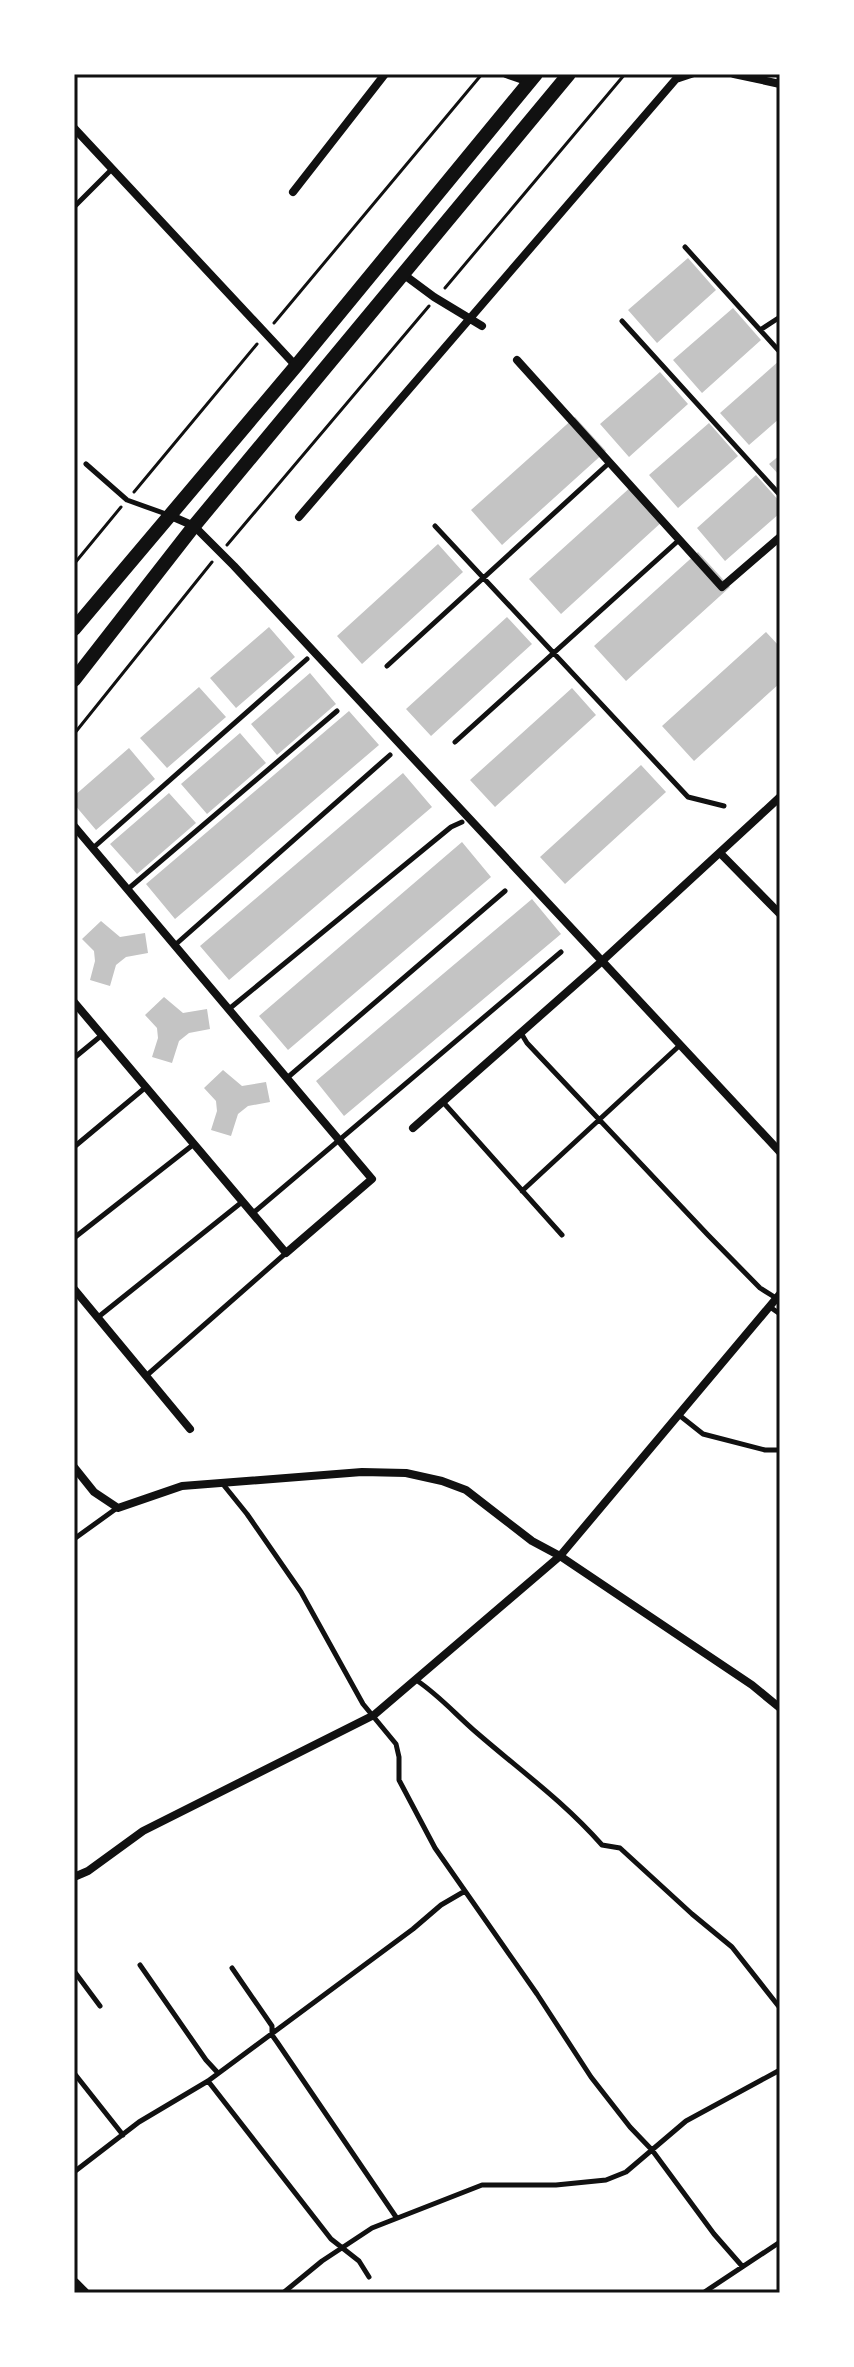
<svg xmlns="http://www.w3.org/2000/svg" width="854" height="2367" viewBox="0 0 854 2367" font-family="'DejaVu Sans',sans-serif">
  <rect width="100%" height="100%" fill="#fff"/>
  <path fill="#c4c4c4" d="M688,258L716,290L657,343L628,310Z
    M733,308L761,340L702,393L673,360Z
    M780,360V418L749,445L720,413Z
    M660,372L688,404L629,457L600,424Z
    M575,417L606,451L502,545L471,510Z
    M709,423L738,456L678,508L649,475Z
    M780,455V476L769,464Z
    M756,475L780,502V513L725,561L697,528Z
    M633,485L664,520L561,614L529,579Z
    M438,544L463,572L362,664L337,636Z
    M698,552L730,587L626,681L594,646Z
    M507,617L532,644L431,736L406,709Z
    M269,627L295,657L236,708L210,678Z
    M766,632L780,647V683L694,761L662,726Z
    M310,673L336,704L277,755L251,724Z
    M199,687L226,717L167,768L140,738Z
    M572,688L596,715L495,807L470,780Z
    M349,711L379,745L175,919L146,884Z
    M240,733L266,763L207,814L181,784Z
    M129,748L155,779L96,830L74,804V796Z
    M641,765L666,792L565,884L540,857Z
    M403,773L432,807L229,980L200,946Z
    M169,793L196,823L137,874L110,844Z
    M462,842L491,877L288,1050L259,1016Z
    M532,899L561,934L344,1116L316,1081Z
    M101,921L120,937L145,933L148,953L126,957L116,965L110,986L90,980L95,961L94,951L82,939Z
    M164,997L183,1013L207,1009L210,1029L189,1033L179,1041L172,1063L152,1057L158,1038L157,1028L145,1015Z
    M223,1070L242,1086L266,1082L270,1102L248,1106L238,1114L231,1136L211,1130L217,1111L216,1101L204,1088Z"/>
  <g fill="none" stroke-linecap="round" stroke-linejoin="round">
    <path stroke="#111" stroke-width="3" d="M445,288L625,74
      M274,323L482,74
      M134,492L257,344
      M227,545L429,306
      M74,564L121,507
      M74,734L212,562"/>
    <path stroke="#111" stroke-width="5" d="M74,207L112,169
      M685,247L780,352
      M622,321L780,495
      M760,330L780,317
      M86,464L127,500L166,514
      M435,526L688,797L724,806
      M387,666L609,463
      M455,742L679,540
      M93,848L307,659
      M128,889L337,711
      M175,945L390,755
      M229,1009L451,827L462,822
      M521,1033L527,1043L708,1235L760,1288L776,1298
      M74,1058L102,1035
      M287,1078L505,891
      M443,1102L562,1235
      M74,1147L146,1087
      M522,1191L679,1046
      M253,1213L561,952
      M74,1238L194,1144
      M770,1307L780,1314
      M97,1318L242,1202
      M146,1376L286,1253
      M679,1415L703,1434L765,1450H780
      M222,1483L247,1514L301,1592L363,1704L396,1744L399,1757V1780L435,1848L537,1994L591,2077L630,2127L652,2150L714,2234L742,2266
      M74,1539L117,1508
      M416,1680C439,1695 456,1715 477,1733C522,1772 562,1800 602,1845L620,1848L692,1914L732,1947L780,2008
      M140,1965L206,2060L218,2073
      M232,1968L272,2026V2035L277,2042L396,2217
      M74,1971L100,2006
      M74,2073L123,2135
      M208,2081L331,2239L359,2261L369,2277
      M74,2172L139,2122L208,2081L413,1929L441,1905L465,1891
      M283,2293L322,2261L372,2228L482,2185H556L606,2180L626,2172L686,2121L780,2070
      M703,2293L780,2242"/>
    <path stroke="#111" stroke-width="8" d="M506,74L529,82
      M734,74L780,84
      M74,128L296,366
      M293,192L385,74
      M403,274L434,297L482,326
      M517,360L722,587L780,537
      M171,516L194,526L234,566L780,1152
      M299,517L676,79L691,74
      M74,826L372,1179L286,1253L74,1002
      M720,853L780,914
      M413,1128L601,962L780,797
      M74,1289L190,1429
      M74,1467L94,1492L118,1508L182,1486L362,1472L406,1473L442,1481L466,1490L532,1541L560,1556L752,1685L780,1708
      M74,1877L88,1871L143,1831L374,1715L560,1556L780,1294"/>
    <path stroke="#111" stroke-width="11" d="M74,2283L84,2293"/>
    <path stroke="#111" stroke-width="14" d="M74,629L296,366L536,74
      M74,680L194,526L569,74"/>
  </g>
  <rect width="854" height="2367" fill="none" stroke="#ffffff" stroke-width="152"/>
  <rect x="76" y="76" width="702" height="2215" fill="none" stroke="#111" stroke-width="3"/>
</svg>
